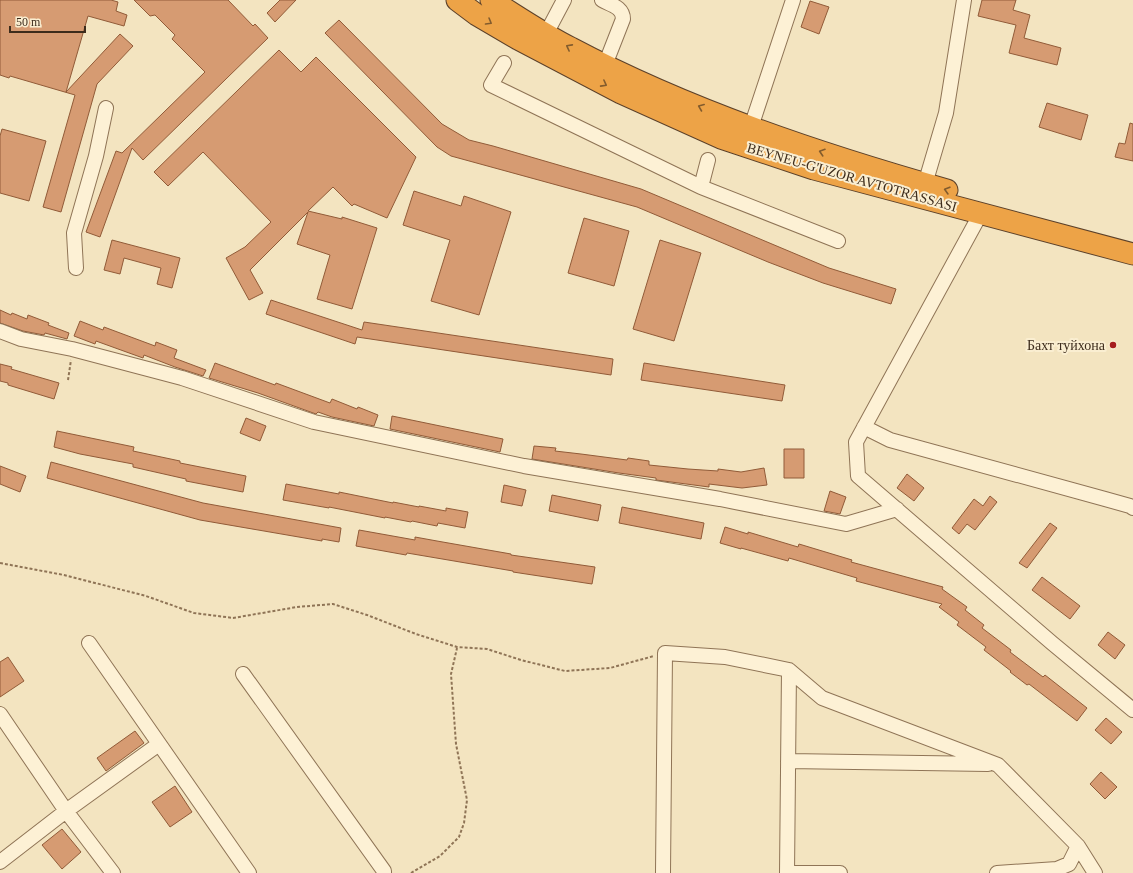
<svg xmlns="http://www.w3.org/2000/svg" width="1133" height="873" viewBox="0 0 1133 873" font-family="'Times New Roman',serif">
  <rect width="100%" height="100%" fill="#f3e4c0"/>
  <path fill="#d69b72" stroke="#915b38" d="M0,0H111L118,2L116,11L127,15L124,26L88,16L66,92L120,34L133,46L97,84L61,212L43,207L75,95L10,76L9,78L0,75Z
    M134,0H228L253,26L255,24L268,38L143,160L132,148L100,237L86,232L116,151L122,153L205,72L172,39L175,35L155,15L150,16Z
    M280,0H296L275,22L267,13Z
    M982,0H1016L1013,10L1030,15L1024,38L1061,48L1057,65L1009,53L1016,25L978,16Z
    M810,1L829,7L819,34L801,27Z
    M339,20L442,124L469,140L493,146L641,189L829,268L896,289L891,304L823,283L768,262L637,207L451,156L437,147L325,33Z
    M279,50L301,72L316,57L416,157L387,218L354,204L352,206L333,187L308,211L342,219V217L377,228L352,309L317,299L330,255L297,244L308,212L250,270L263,293L249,300L226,258L245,247L271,222L203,152L168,186L154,172Z
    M1047,103L1088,115L1081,140L1039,127Z
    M1130,123L1133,124V161L1115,157L1119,143L1125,144Z
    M2,129L46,141L29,201L0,193V136Z
    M414,191L461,206L464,196L511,212L479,315L431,301L450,240L403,225Z
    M584,218L629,231L614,286L568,273Z
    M112,240L180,258L172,288L157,284L161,268L124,258L120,274L104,270Z
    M660,240L701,253L674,341L633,329Z
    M271,300L362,330L364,322L613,359L611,375L357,337L355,344L266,314Z
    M0,310L11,315L12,313L27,319L28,315L49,323L48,325L69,333L67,339L45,333L44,335L23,331L0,323Z
    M80,321L103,330L104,327L155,346L156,342L177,350L174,358L206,370L203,376L175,367L144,355L143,358L96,341L95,344L74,336Z
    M215,363L275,385L276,383L330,403L332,399L357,409L358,407L378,415L374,426L332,417L318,412L316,414L258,393L209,378Z
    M644,363L785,385L782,401L641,380Z
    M0,364L12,367L11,369L59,383L54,399L8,385V383L0,381Z
    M392,416L503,439L500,452L390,429Z
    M246,418L266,426L260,441L240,433Z
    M57,431L134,447L133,451L180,461V463L246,476L243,492L186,481V479L133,467V464L80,454L54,447Z
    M534,446L556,448L555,451L581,454L627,460L628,458L649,461V465L688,469L718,471V469L741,472L764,468L767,485L742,488L709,484V487L656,480V478L619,473L532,459Z
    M784,449H804V478H784Z
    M51,462L203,503L341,528L339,542L322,539V541L200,520L47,478Z
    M0,466L26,476L20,492L0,484Z
    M907,474L924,488L914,501L897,488Z
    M286,484L339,494V492L393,503V502L419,507V506L446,511V508L468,512L465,528L438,523L437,526L412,521L411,522L385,517V518L329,507V508L283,500Z
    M504,485L526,490L522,506L501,502Z
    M830,491L846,497L840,514L824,511Z
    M552,495L601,505L598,521L549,511Z
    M990,496L997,502L975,530L967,524L959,534L952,528L974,499L983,506Z
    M622,507L704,523L701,539L619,523Z
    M1050,523L1057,528L1027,568L1019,563Z
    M725,527L748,534V532L798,547L799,544L852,560L851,562L943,587L942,589L967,607L965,610L984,625L982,628L1011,650L1010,652L1043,677L1045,675L1087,708L1077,721L1029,684L1027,685L1010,672L1011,671L984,650L986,647L957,625L959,622L939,607L942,604L856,581L857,578L789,558L788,561L741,548V549L720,543Z
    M359,530L415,540V537L437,541L511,554V555L595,567L592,584L513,572V571L407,553L406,555L356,546Z
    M1042,577L1080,606L1070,619L1032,590Z
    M1108,632L1125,645L1115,659L1098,645Z
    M8,657L24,681L0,697V662Z
    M1106,718L1122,732L1111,744L1095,730Z
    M135,731L144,743L106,771L97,758Z
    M1101,772L1117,787L1105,799L1090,784Z
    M175,786L192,812L170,827L152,802Z
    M62,829L81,852L62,869L42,845Z"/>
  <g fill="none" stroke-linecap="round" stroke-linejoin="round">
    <defs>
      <path id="minor" d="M602,0C611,5 623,7 623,19L605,65
        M546,34L564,0
        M504,63L491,85L701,187L708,160
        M751,127L793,0
        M925,184L946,113L964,0
        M701,187L838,241
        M981,213L856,442L858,476L1052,643L1133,710
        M76,268L74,233L96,156L106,108
        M0,331L21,339L72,349L182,378L314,422L524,466L720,499L846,524L897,509
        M864,427L890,440L1105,499L1130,506L1133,508
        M89,643L249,873
        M243,674L384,871V873
        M0,714L66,811L113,873
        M788,761L988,764
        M0,862L66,811L159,744
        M663,873L665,653L725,657L789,670L822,698L998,765L1078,846L1095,873
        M787,873L789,670
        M787,873H840
        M997,873L1057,869L1069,864L1078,846"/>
      <path id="highway" d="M457,0L477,15L518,39L621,93L721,138L814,169L1133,254
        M491,0C517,16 543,34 571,48C688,110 820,154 947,190"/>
    </defs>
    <use href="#minor" stroke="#8f7456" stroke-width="16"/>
    <use href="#highway" stroke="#5c412a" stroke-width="23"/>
    <path stroke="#8f7456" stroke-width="2" stroke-dasharray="3 2" stroke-linecap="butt" d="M68,380L71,360
      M0,563L64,575L146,596L194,613L233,618L297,607L333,604L367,615L416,634L457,647L487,649L521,660L565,671L610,668L654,656
      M411,873L440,856L459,837L464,823L467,800L456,744L451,674L457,648"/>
    <use href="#minor" stroke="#fdf1d5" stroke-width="14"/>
    <use href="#highway" stroke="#eda347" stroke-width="21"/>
  </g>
  <defs><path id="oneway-chevron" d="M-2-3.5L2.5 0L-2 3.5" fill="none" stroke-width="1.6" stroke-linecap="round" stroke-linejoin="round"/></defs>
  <g stroke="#835c2d">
    <use href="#oneway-chevron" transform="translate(489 22) rotate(30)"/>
    <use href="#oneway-chevron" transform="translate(569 47) rotate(-152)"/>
    <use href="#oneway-chevron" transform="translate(604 84) rotate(28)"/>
    <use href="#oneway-chevron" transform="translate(701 107) rotate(-158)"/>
    <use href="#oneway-chevron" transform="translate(822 152) rotate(-162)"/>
    <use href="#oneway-chevron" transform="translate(947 190) rotate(-164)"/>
  </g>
  <circle fill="#a61e20" stroke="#faeed1" stroke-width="1.5" cx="1113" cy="345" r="4"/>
  <g text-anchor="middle" stroke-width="4" stroke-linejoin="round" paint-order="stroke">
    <g font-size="14" fill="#3d2c1c" stroke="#faeed1">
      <text transform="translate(852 177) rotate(16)" y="5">BEYNEU-G'UZOR AVTOTRASSASI</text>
    </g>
    <g font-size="14" fill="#3d2c1c" stroke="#faeed1" text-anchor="end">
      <text x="1105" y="350">Бахт туйхона</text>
    </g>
  </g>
  <path d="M10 26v6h75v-6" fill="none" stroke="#3d2c1c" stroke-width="2"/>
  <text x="16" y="26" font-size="12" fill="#3d2c1c" stroke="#faeed1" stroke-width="3" paint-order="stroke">50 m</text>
</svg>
